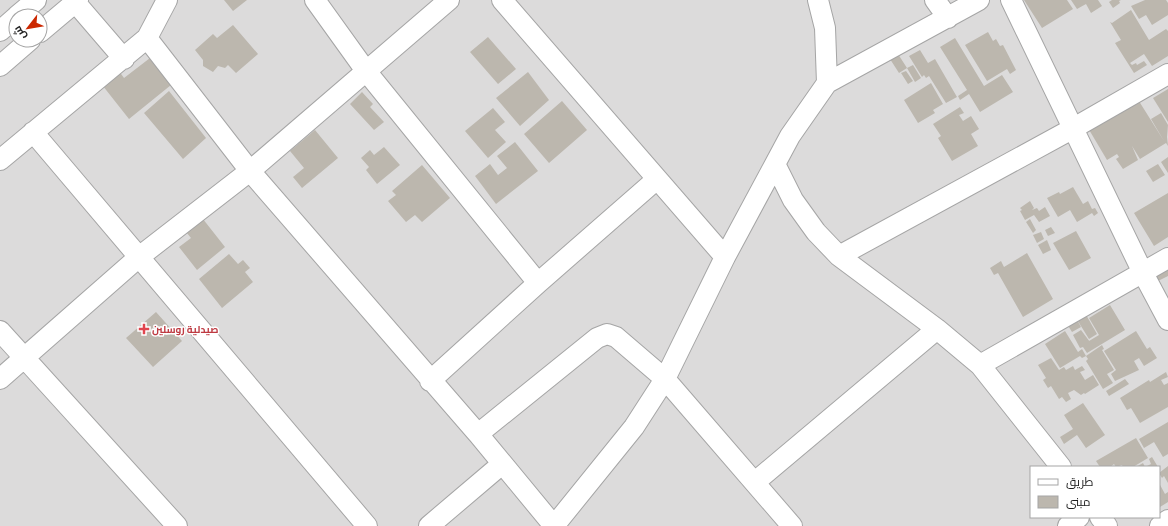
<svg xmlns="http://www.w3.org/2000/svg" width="1168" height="526" viewBox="0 0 1168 526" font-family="'Titillium Web',Cairo,sans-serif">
  <rect width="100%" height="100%" fill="#efeee4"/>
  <path fill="#dcdbdb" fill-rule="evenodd" d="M0,0H1168V526H0ZM16,16H40V40H16ZM1031,467H1159V517H1031Z"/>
  <path fill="#bcb7ae" d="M224,0H247L233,11Z
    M1024,0H1067L1073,9L1042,28Z
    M1071,0H1098L1102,6L1091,13L1086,4L1077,9Z
    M1112,0H1121L1119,1L1120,3L1113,8L1109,2Z
    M1145,0H1166L1168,3V15L1152,25L1146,15L1139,19L1131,6Z
    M1131,10L1149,40L1166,29L1168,31V56L1152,66L1144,54L1130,63L1132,65L1136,63L1137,65L1144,61L1147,65L1134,73L1115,43L1121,40L1110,22L1112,23Z
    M233,25L258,54L236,73L228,65L225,68L218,66L213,72L203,66V60L195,50L213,34L217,38Z
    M988,32L993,41L996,39L1000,46L1003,45L1016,70L1010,74L1007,69L987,81L965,45Z
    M488,37L516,69L498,84L470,52Z
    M955,38L984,86L1002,75L1013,92L980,112L969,94L960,100L958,96L967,90L940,47Z
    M920,50L928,63L935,59L957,97L946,103L929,76L926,78L924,75L922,77L909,56Z
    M898,54L907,68L899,73L890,59Z
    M150,58L171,85L129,119L99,81L116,67L124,78Z
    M913,65L921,78L915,82L907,68Z
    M906,71L913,81L908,84L901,73Z
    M528,72L549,100L520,126L496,98Z
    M931,83L943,104L933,110L935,113L918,123L904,100Z
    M1168,89V122L1153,98Z
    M169,91L206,138L183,159L144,113Z
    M362,92L373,104L370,107L384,122L374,130L350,104Z
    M1137,98L1164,141L1151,119L1161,113L1168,125L1167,137L1168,146L1166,143L1140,159L1132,146L1138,160L1123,169L1116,159L1119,157L1117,154L1107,160L1088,128Z
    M562,101L587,130L549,163L524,134Z
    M960,107L964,113L959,115L963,121L971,116L979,129L971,134L978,146L952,161L938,138L941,136L933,124Z
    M493,108L505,122L495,130L506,142L488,158L465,131Z
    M315,130L338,158L302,188L293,177L304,168L290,151Z
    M515,142L538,171L496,204L475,176L490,164L498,175L507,168L497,156Z
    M384,147L400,165L377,184L366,170L369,167L361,158L370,150L374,155Z
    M1168,157V173L1161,162Z
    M1158,164L1165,175L1153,182L1146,171Z
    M422,165L450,198L422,222L415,215L406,222L388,201L396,195L392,191Z
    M1073,187L1083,204L1088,201L1092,209L1095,208L1098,213L1094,216L1092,213L1077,222L1070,210L1058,217L1047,198L1059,192L1060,194Z
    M1168,193V237L1154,246L1134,213Z
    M1030,201L1034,208L1032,210L1037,208L1039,211L1045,207L1050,216L1039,222L1034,215L1025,220L1020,211L1022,210L1020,208Z
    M199,214L225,247L197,270L179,247L191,238L182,227Z
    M1030,219L1036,230L1033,233L1026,222Z
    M1051,227L1055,233L1048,236L1045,230Z
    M1076,231L1091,258L1069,270L1053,243Z
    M1041,232L1044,239L1037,243L1033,235Z
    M1047,240L1051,250L1043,254L1038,245Z
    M1027,253L1053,299L1023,317L998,273L994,275L990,268L1001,261L1004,267Z
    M229,254L238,264L243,260L250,268L245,272L253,282L222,308L199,279Z
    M1168,263V276L1156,282L1151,273Z
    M1110,305L1125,330L1087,353L1083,347L1080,348L1073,335L1081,330L1090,342L1089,341L1099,335L1089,318Z
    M156,312L182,341L153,367L126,338Z
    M1085,313L1097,334L1089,339L1076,318Z
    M1076,318L1081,327L1072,332L1067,324Z
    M1065,331L1078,352L1082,349L1086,356L1082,358L1080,356L1060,368L1045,344Z
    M1136,331L1147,349L1150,347L1157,358L1144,366L1139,358L1134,361L1139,370L1115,381L1111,374L1116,370L1104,351Z
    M1102,345L1104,349L1102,350L1114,370L1107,374L1113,383L1103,389L1086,361L1088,359L1086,356Z
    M1051,358L1059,370L1064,367L1066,370L1073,366L1075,370L1082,366L1085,370L1080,372L1085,380L1093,375L1099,385L1085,394L1084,393L1081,395L1074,390L1068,393L1071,399L1066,402L1062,397L1059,399L1051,386L1048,388L1043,380L1046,378L1038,365Z
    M1166,372L1168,377L1161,380L1164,385L1168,383V407L1140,423L1131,408L1127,410L1120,398L1149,380L1150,382Z
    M1125,379L1129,384L1109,396L1106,391Z
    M1083,403L1105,435L1086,448L1077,435L1064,444L1060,437L1073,429L1064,415Z
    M1168,422V454L1163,457L1154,442L1144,448L1139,439Z
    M1136,438L1148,458L1133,467H1123L1122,465L1116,467L1114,464L1110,467H1100L1096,461Z
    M1152,457L1158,467L1147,466L1151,464L1149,459Z
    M1143,463L1145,467H1136Z
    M1168,466V483L1164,476L1162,478L1159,473Z
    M1159,483L1165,494L1168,492V502L1160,507Z"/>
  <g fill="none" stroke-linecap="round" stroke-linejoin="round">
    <defs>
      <path id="minor" d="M315,0L366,71L538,283
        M502,0L725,257
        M935,0L948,18
        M1011,0L1143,273L1168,320
        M75,2L124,59
        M17,16L36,0
        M0,31L16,17
        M40,32L78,0
        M147,38L250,171L478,434L554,526
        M0,66L30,40
        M827,83L979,0
        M33,132L367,526
        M0,160L147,38L167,0
        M775,164L793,200L816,232L839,256L937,329L980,365L1061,467
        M839,256L1072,129L1168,74
        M0,331L177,526
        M980,365L1168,258
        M0,379L139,257L250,171L449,0
        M430,381L538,283L657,179
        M478,434L597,338L607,334L616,337L665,379L792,526
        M755,482L937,329
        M1100,517L1107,526
        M429,526L502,464
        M554,526L634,427L665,379L725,257L775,164L790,136L827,83L825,28L818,0
        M1068,526L1079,517
        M1160,526L1168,520"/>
    </defs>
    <use href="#minor" stroke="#a5a5a5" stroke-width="22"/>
    <use href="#minor" stroke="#fff" stroke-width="20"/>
  </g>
  <path fill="#e0444e" stroke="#fff" stroke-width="1.5" d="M142 323h4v4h4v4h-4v4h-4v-4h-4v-4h4z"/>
  <g text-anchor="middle" stroke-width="3" stroke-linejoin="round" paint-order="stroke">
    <g font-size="10" font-weight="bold" fill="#be3a42" stroke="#fff" text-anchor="start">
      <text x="152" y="333">صيدلية روسلين</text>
    </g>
  </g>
  <rect x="1030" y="466" width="130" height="52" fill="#ffffff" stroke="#a5a5a5"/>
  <rect x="1038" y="479" width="20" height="6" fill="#ffffff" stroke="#a5a5a5"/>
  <text x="1066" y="486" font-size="12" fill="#1e1e1e">طريق</text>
  <rect x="1038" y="496" width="20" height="12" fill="#bcb7ae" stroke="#a5a5a5"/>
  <text x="1066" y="506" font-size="12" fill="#1e1e1e">مبنى</text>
  <g transform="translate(28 28) rotate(239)"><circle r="19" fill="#ffffff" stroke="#a5a5a5"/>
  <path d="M0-3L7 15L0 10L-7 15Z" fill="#cc2801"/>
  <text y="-6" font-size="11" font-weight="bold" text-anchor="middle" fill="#1e1e1e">ش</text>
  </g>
</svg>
